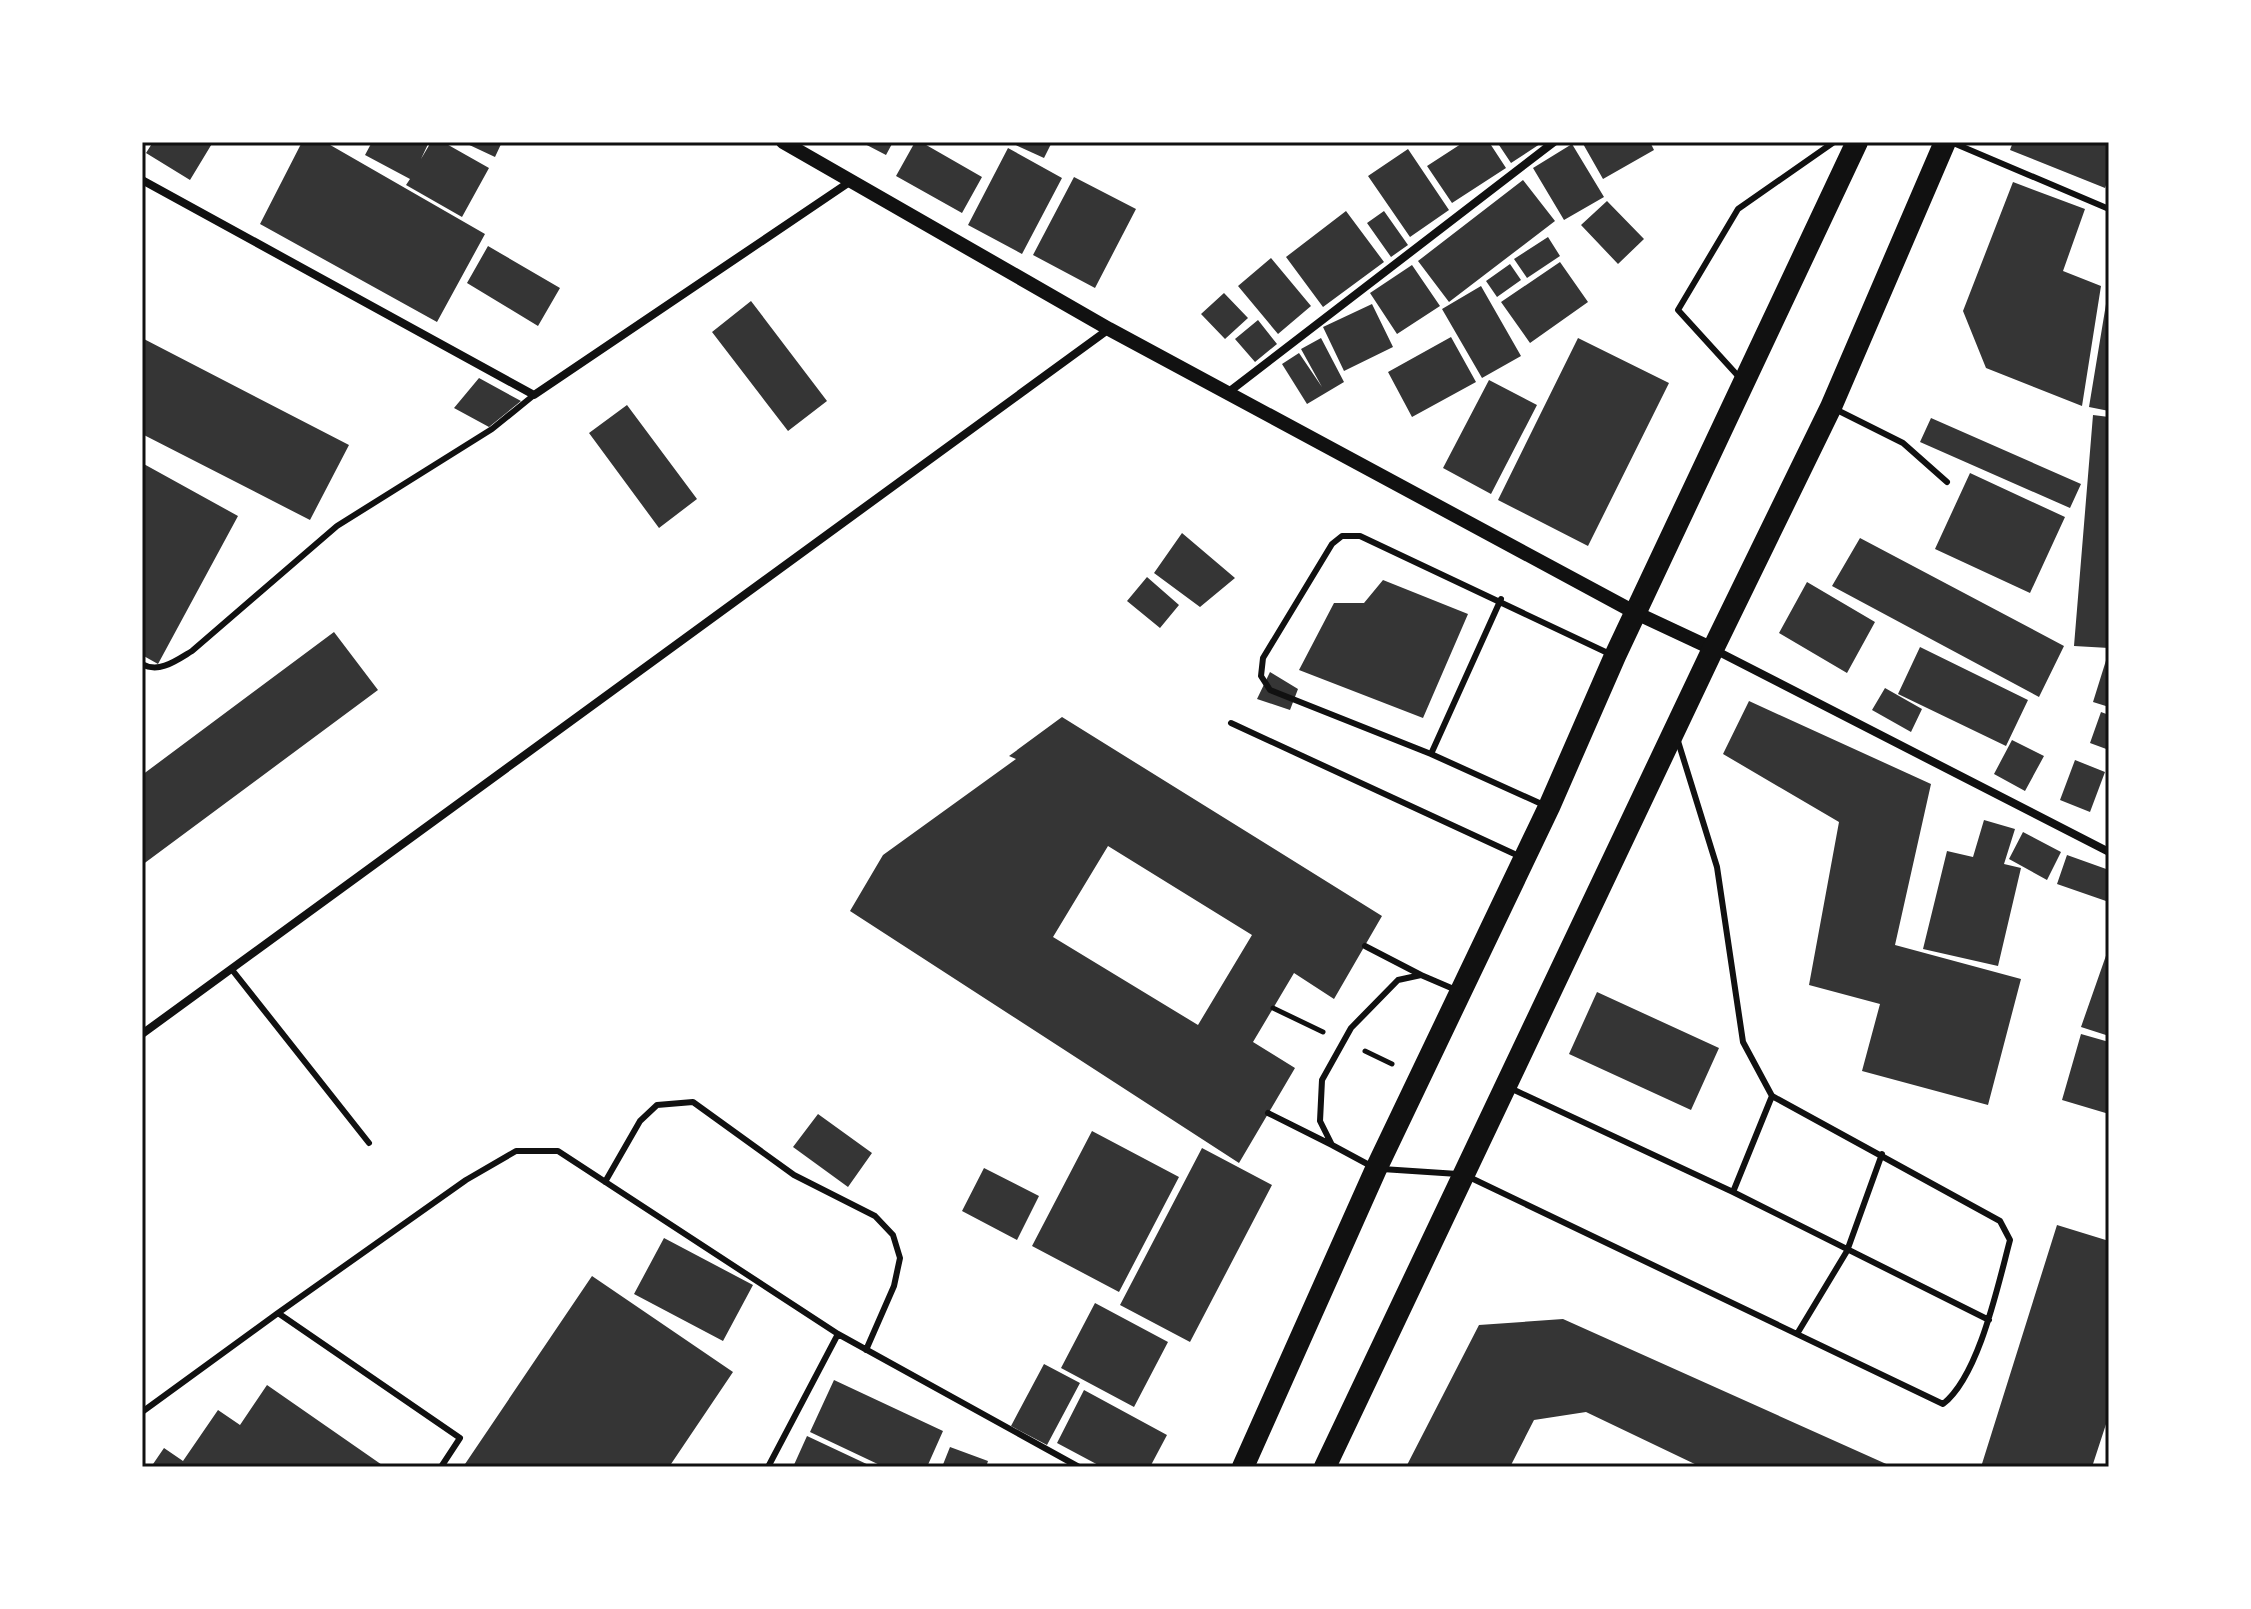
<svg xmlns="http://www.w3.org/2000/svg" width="2251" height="1609" viewBox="0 0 2251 1609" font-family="'Golos Text',sans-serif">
  <rect width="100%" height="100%" fill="#fff"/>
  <path fill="#353535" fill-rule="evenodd" d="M153,142H213L190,180L146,153Z
    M302,142H325L485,234L437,322L260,224Z
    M372,142H429L421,159L431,142H443L489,168L462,217L406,185L410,179L365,155Z
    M463,142H502L495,157Z
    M861,142H893L886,155Z
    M915,142H921L982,177L962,213L896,176Z
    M1009,142H1052L1044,158Z
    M1464,142H1489L1506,168L1452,203L1427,166Z
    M1497,142H1543L1511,163Z
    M1582,142H1650L1654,150L1603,179Z
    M2013,142L2109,144V177L2105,188L2010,150Z
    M1572,144L1604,197L1564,220L1533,168Z
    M1008,148L1062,178L1022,254L968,225Z
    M1408,149L1449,210L1410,237L1368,176Z
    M1074,177L1136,209L1095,288L1033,255Z
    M1523,180L1555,221L1449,302L1418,261Z
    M2013,182L2085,209L2063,271L2101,286L2082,406L1986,368L1963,311Z
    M1607,201L1644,239L1618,264L1581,225Z
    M1346,211L1384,262L1323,307L1286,257Z
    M1384,211L1408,245L1391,257L1367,223Z
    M1548,237L1560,256L1527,278L1514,259Z
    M488,246L560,288L538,326L467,283Z
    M1271,258L1311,306L1278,334L1238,286Z
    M1560,262L1588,302L1530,343L1501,302Z
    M1510,264L1521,280L1497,297L1486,281Z
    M1412,265L1440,306L1397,334L1370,293Z
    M1481,286L1521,356L1482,378L1442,309Z
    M1224,293L1248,318L1225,339L1201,314Z
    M751,301L827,401L788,431L712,332Z
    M1372,304L1393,347L1344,371L1323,327Z
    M2106,304L2109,305V411L2089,407Z
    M1258,320L1277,344L1255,362L1235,339Z
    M1451,337L1476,382L1412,417L1388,372Z
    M142,338L349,445L310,520L142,434Z
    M1321,338L1344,382L1307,404L1282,364L1299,353L1322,387L1301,349Z
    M1578,338L1669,383L1588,546L1498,500Z
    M479,378L521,401L489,427L454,408Z
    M1489,380L1537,405L1491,494L1443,468Z
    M627,405L697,499L659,528L589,433Z
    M2093,415L2109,417V648L2074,646Z
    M1931,418L2081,484L2070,508L1920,442Z
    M142,463L238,516L158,664L142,655Z
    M1970,473L2065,517L2030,593L1935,549Z
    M1182,533L1235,578L1200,607L1154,573Z
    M1860,538L2064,646L2039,697L1832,586Z
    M1147,577L1179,605L1160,628L1127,601Z
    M1383,580L1468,614L1423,718L1299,670L1334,603H1364Z
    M1807,582L1875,622L1847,673L1779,633Z
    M334,632L378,690L142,865V775Z
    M1920,647L2028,700L2006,746L1898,694Z
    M2108,654H2109V707L2093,702Z
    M1270,672L1298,689L1290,710L1257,699Z
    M1885,688L1922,709L1911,732L1872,710Z
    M1749,701L1931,784L1895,945L2021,979L1988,1105L1862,1071L1880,1004L1809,985L1839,822L1723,754Z
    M2101,712L2109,715V750L2090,743Z
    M1062,717L1382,916L1334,999L1294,973L1253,1042L1295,1068L1239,1163L850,911L883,855L1016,759L1009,756ZM1108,846L1252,935L1198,1025L1053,937Z
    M2012,740L2044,756L2025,791L1994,774Z
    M2075,760L2105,772L2090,812L2060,800Z
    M1984,820L2015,829L2004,864L2021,868L1998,966L1923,949L1947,851L1973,857Z
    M2023,832L2061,852L2047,880L2009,859Z
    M2067,855L2109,870L2106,901L2057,884Z
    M2109,947V1036L2081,1027Z
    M1597,992L1719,1048L1691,1110L1569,1054Z
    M2081,1034L2109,1042V1114L2062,1100Z
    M818,1114L872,1153L848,1187L793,1147Z
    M1092,1131L1179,1177L1119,1292L1032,1246Z
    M1202,1148L1272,1185L1190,1342L1120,1305Z
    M984,1168L1039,1196L1017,1240L962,1211Z
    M2057,1225L2109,1241V1415L2092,1467H1981Z
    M664,1238L753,1285L723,1341L634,1294Z
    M592,1276L733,1372L669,1467H463Z
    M1095,1303L1168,1342L1134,1407L1061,1368Z
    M1563,1319L1893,1467H1701L1586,1412L1534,1420L1510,1467H1406L1479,1325Z
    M1044,1364L1080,1383L1047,1445L1011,1426Z
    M834,1380L943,1431L927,1467H884L810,1432Z
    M267,1385L385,1467H151L164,1448L183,1461L218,1410L240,1425Z
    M1084,1390L1167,1435L1150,1467H1102L1057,1443Z
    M807,1436L873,1467H793Z
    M950,1447L988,1461L986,1467H942Z"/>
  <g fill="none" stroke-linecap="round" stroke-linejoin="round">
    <path stroke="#111" stroke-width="5" d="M1273,1008L1323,1032
      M1365,1051L1392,1064"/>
    <path stroke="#111" stroke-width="6" d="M1951,142L2109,209
      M1739,377L1678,310L1738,209L1834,142
      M1835,409L1903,443L1947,482
      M142,664C159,674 177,660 192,651L337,526L492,429L534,395
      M1231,723L1521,857
      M1431,754L1501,599
      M1546,806L1431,754L1270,690L1261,676L1263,658L1332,544L1342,536H1360L1612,655
      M1365,946L1421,975
      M233,971L369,1143
      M1510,1088L1733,1192L1989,1320
      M1268,1113L1332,1145
      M1371,1166L1332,1145L1320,1121L1322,1080L1351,1028L1398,980L1421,975L1456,990
      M1382,1169L1458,1174
      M1469,1177L1943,1404C1979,1376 1998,1285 2010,1240L2000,1221L1772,1096L1743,1042L1717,867L1677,738
      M605,1182L640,1121L657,1105L693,1102L794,1175L875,1216L893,1235L900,1258L894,1286L866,1350
      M1733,1192L1772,1096
      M278,1313L466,1180L516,1151H558L838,1334L1079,1467
      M1797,1334L1847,1251L1882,1154
      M142,1412L278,1313L460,1438L441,1467
      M768,1467L838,1334"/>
    <path stroke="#111" stroke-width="8" d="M142,180L534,395L851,181
      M1230,391L1554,142
      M1715,650L2109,852
      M142,1034L1109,329"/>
    <path stroke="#111" stroke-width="14" d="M783,142L1109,329L1636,613L1713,649"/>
    <path stroke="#111" stroke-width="22" d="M1243,1467L1376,1169L1549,807L1615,656L1857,142
      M1325,1467L1713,649L1831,407L1945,142"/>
  </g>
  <rect width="2251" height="1609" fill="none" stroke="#ffffff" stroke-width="288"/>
  <rect x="144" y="144" width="1963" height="1321" fill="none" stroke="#111" stroke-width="3"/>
</svg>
